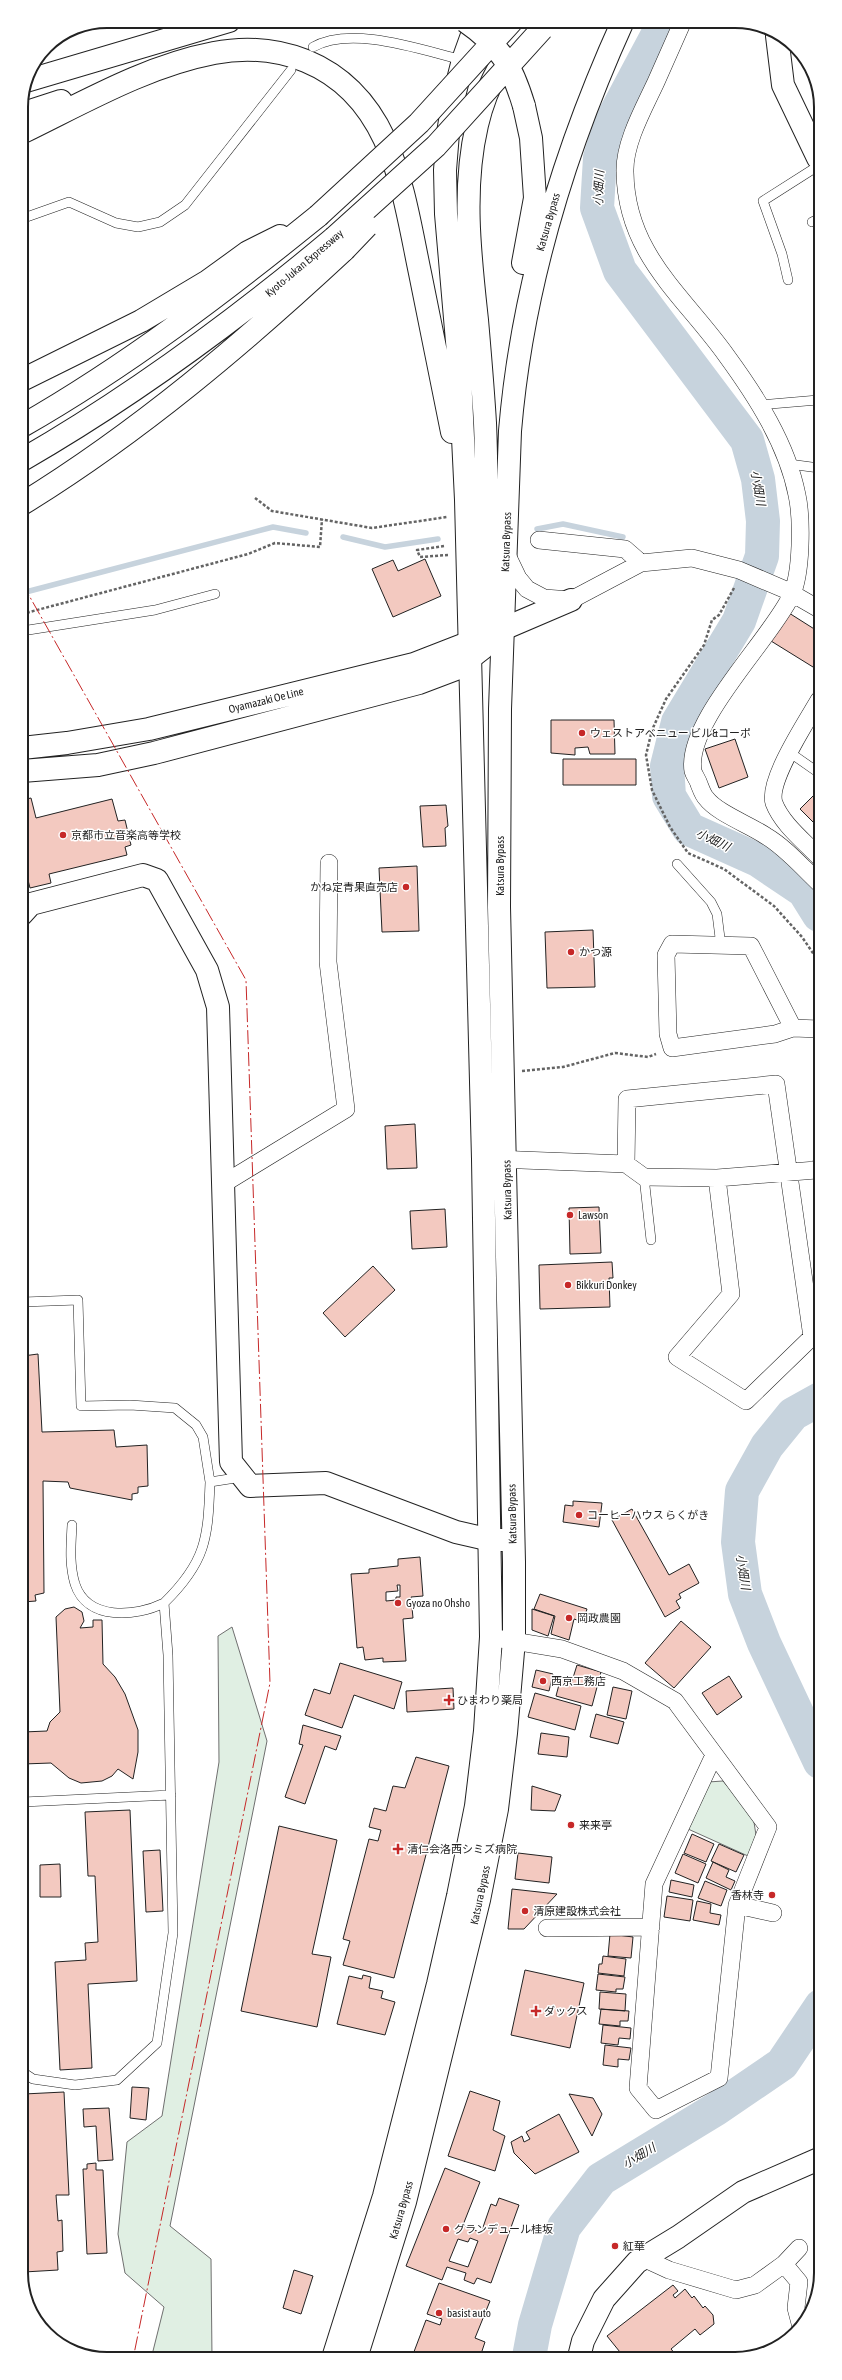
<svg xmlns="http://www.w3.org/2000/svg" width="842" height="2380" viewBox="0 0 842 2380" font-family="'Asap Condensed','Noto Sans JP',sans-serif">
  <rect width="100%" height="100%" fill="#fff"/>
  <path fill="#e0efe3" stroke="#6f6f6f" d="M232,1627L267,1741L170,2226L211,2259L212,2358L151,2359L164,2307L125,2273L118,2234L127,2142L162,2116L219,1762L218,1636Z
    M723,1781L753,1816L756,1835L748,1856L688,1829L708,1782Z"/>
  <g fill="none" stroke-linecap="round" stroke-linejoin="round">
    <path stroke="#c7d3dd" stroke-width="5.5" d="M537,529L563,524L623,537
      M343,537L385,547L438,539
      M22,593L273,527L306,533"/>
    <path stroke="#c7d3dd" stroke-width="34" d="M665,21L609,126L600,158L597,208L620,271L747,440L758,479L763,521L762,556L739,621L678,722L667,766L669,796L689,829L758,860L804,891L819,915
      M820,1399L793,1414L767,1446L742,1491L738,1542L745,1594L764,1643L820,1762
      M529,2357L535,2325L564,2227L601,2179L716,2109L782,2064L821,2006"/>
  </g>
  <path fill="#f3c9c0" stroke="#222" fill-rule="evenodd" d="M425,559L441,596L393,617L372,569L393,560L398,571Z
    M789,613L819,632V658L813,667L771,641Z
    M551,720H614L615,754H590L588,747L575,748V755L551,753Z
    M735,739L748,777L719,788L705,749Z
    M563,759H636V785H563Z
    M819,790V828L800,809Z
    M31,798L36,818L112,799L118,821L125,820L131,845L125,847L127,855L49,874L51,883L30,888L22,856V800Z
    M446,805L448,826L445,828L446,846L423,847L420,806Z
    M417,866L419,931L382,932L379,868Z
    M593,930L595,987L547,988L545,932Z
    M415,1124L417,1168L387,1169L385,1126Z
    M599,1207L601,1253L570,1254L569,1208Z
    M445,1209L447,1247L412,1249L410,1211Z
    M612,1262L613,1278H609L610,1307L540,1309L539,1265Z
    M373,1266L395,1290L345,1337L323,1313Z
    M38,1354L42,1432L114,1430L116,1447L147,1445L148,1486L138,1487V1493L132,1494V1500L70,1488L68,1482L43,1481L44,1593L35,1595L36,1601L23,1602V1356Z
    M573,1501L602,1503L599,1527L563,1522L565,1505L573,1506Z
    M632,1509L669,1575L689,1564L699,1583L679,1594L681,1598L676,1601L680,1608L665,1617L612,1520Z
    M420,1557L423,1596L411,1597L413,1618L403,1619L406,1661L383,1662V1658L365,1660L363,1647L357,1648L351,1574L369,1573V1569L398,1566V1559ZM397,1585H400V1597H396V1600L386,1601V1592L398,1591Z
    M540,1594L587,1609L583,1622L574,1619L569,1640L551,1634L555,1616L534,1609Z
    M74,1607L82,1612L84,1621L80,1628L93,1627V1620H102L103,1664L115,1677L125,1694L138,1730V1752L133,1779L118,1769L112,1776L102,1781L81,1783L69,1778L51,1763L23,1764V1732L47,1731L50,1722L60,1712L56,1617L65,1609Z
    M532,1609L554,1616L548,1636L532,1630Z
    M681,1621L711,1647L674,1688L645,1663Z
    M340,1663L402,1682L394,1709L354,1695L342,1728L305,1715L314,1689L330,1694Z
    M577,1665L601,1672L592,1706L556,1696L561,1677L572,1681Z
    M536,1670L553,1674L549,1691L532,1687Z
    M729,1676L742,1697L717,1715L702,1693Z
    M613,1687L632,1691L626,1719L607,1715Z
    M453,1688L454,1709L407,1712L406,1691Z
    M535,1693L581,1706L575,1730L528,1717Z
    M596,1714L624,1722L618,1744L590,1737Z
    M303,1725L341,1736L336,1750L325,1746L305,1804L285,1797L303,1745L299,1744Z
    M541,1733L569,1737L567,1757L538,1754Z
    M416,1757L449,1766L394,1978L343,1965L350,1941L343,1939L369,1839L378,1841L381,1830L369,1827L374,1808L386,1811L393,1786L405,1788Z
    M532,1786L561,1795L555,1811L531,1810Z
    M130,1810L137,1981L88,1984L92,2068L60,2070L55,1962L86,1960L85,1943L98,1942L95,1876H88L85,1812Z
    M279,1826L337,1840L312,1954L331,1957L317,2027L241,2011Z
    M692,1834L714,1844L706,1862L684,1853Z
    M719,1844L744,1855L736,1872L711,1861Z
    M160,1850L163,1911L146,1912L143,1851Z
    M518,1853L552,1857L549,1883L515,1879Z
    M683,1854L706,1864L698,1883L675,1873Z
    M713,1862L729,1870L726,1877L735,1881L731,1890L706,1878Z
    M60,1864L61,1897H40V1865Z
    M671,1880L694,1885L692,1897L669,1892Z
    M705,1881L727,1890L721,1906L698,1898Z
    M512,1889L557,1894L524,1929H508Z
    M667,1896L693,1900L690,1921L664,1917Z
    M697,1901L711,1904L710,1913L721,1915L719,1925L693,1920Z
    M610,1934L633,1937L631,1958L608,1956Z
    M603,1956L626,1959L624,1976L598,1973L599,1964H602Z
    M525,1970L584,1983L570,2048L511,2035Z
    M598,1974L625,1977L623,1989H616V1992L596,1990Z
    M363,1975L371,1977L369,1988L383,1991L381,1998L395,2002L385,2035L337,2024L349,1976L362,1979Z
    M600,1992L626,1994L625,2011L599,2009Z
    M601,2009L629,2011L628,2021H620V2026L599,2024Z
    M603,2025L631,2028L630,2039L619,2038L618,2045L601,2043Z
    M605,2045L631,2048L629,2060L618,2059V2067L603,2065Z
    M132,2087L149,2088L146,2120L130,2118Z
    M470,2091L500,2101L493,2130L505,2136L495,2171L448,2156Z
    M64,2092L69,2195H56L58,2221L62,2220L63,2251L57,2252L58,2270L24,2272V2094Z
    M569,2094L593,2098L602,2114L592,2136Z
    M109,2108L113,2160L98,2161L96,2126L84,2127L83,2109Z
    M559,2114L579,2152L535,2174L514,2153L511,2142L522,2136L524,2142L530,2139L526,2132Z
    M96,2163V2170H103L107,2253L87,2254L83,2169H87V2164Z
    M445,2168L480,2182L463,2225L481,2233L491,2204L496,2206L499,2198L519,2205L491,2283L477,2278L474,2284L464,2280L466,2273L447,2267L442,2280L406,2266ZM470,2238L478,2241L468,2267L449,2261L458,2239L468,2242Z
    M294,2270L313,2276L301,2314L283,2308Z
    M439,2283L490,2301L475,2338L485,2342L480,2357H412L426,2320L440,2325L442,2319L427,2314Z
    M673,2285L678,2291L673,2295L675,2298L685,2289L692,2298L694,2296L703,2308L705,2306L713,2315L714,2324L700,2335L695,2329L671,2349L677,2356L624,2357L607,2336Z"/>
  <g fill="none" stroke-linecap="round" stroke-linejoin="round">
    <defs>
      <path id="lane" d="M313,47C352,25 421,50 463,60
        M21,219L69,202L116,223L138,227L160,222L185,205L291,70
        M812,222L818,219
        M788,280L782,254L763,201L818,166
        M760,405L818,400
        M789,464L819,468
        M22,631L155,610L215,594
        M789,752L819,773
        M677,864L711,902L717,914L721,946
        M644,1177L651,1240
        M23,1302L78,1300L81,1406L130,1405L175,1408L196,1425L203,1437L210,1482
        M72,1525C71,1545 69,1564 75,1584C87,1621 136,1617 164,1603
        M23,1802L171,1795
        M24,2073L33,2079L75,2085L117,2080L157,2043L173,1933L168,1655L164,1603C206,1562 208,1539 210,1482L242,1477"/>
      <path id="street" d="M683,21C674,41 665,62 656,82C644,108 624,143 625,172C626,254 683,295 726,355C756,396 787,444 797,495C802,518 802,574 791,596C770,640 685,722 693,771C694,775 698,780 699,784C701,789 703,795 706,798C717,813 750,825 766,836C786,848 802,867 819,883
        M539,540L625,549L641,563
        M506,553L518,578L527,589L544,598L571,600L641,563L692,558L739,570L786,590L819,609
        M819,700C807,721 767,781 774,803C782,824 804,841 819,857
        M793,1028L751,946L672,944L666,955L668,1034L672,1048L775,1034L793,1028L819,1029
        M493,1159L626,1164L644,1177L717,1178L816,1170L819,1167
        M626,1164L627,1099L776,1084L812,1337L746,1401L677,1357L731,1294L717,1178
        M223,1184L346,1109L328,962L329,863
        M501,1639L562,1649L623,1671L675,1701L768,1827L737,1905L719,2078L656,2110L638,2088L654,1884L714,1755
        M737,1905L773,1913
        M547,1928L651,1927
        M643,2258L669,2270L736,2290L755,2285L784,2264L799,2282L796,2308L801,2327
        M784,2264L799,2248"/>
      <path id="secondary" d="M777,36L783,85L818,158
        M503,629L571,600
        M22,914L31,904L143,875L157,880L207,970L218,1007L231,1462L250,1486L326,1483L456,1532L491,1540H512
        M579,2357L583,2341L604,2299L637,2262L678,2237L743,2192L821,2158"/>
      <path id="primary" d="M22,748L67,743L149,729L414,664L486,636
        M22,771L98,765L154,753L419,683L456,669L483,648"/>
      <path id="highway" d="M26,81L229,21
        M21,114L61,101
        M21,133C83,103 146,66 214,53C245,47 276,49 306,61C393,97 403,192 420,273C431,326 441,379 452,432
        M523,263L535,198L531,138L524,106
        M22,380L141,321L208,281L248,252L280,236
        M22,426C127,366 224,292 318,216
        M22,460C133,396 236,320 334,238
        M22,504C139,432 244,343 344,250
        M479,645L483,626C485,558 488,491 485,423C483,389 480,355 477,320C470,256 462,189 477,125C486,86 506,51 532,21
        M333,2358L384,2196L438,1984L458,1896L476,1806L485,1731L491,1637L483,1159L466,500L460,376L446,214L445,170L448,133L454,96L463,60L477,21
        M356,2358L405,2202L479,1900L497,1809L506,1733L514,1640V1562L499,907L500,709L510,431C522,288 564,151 623,21"/>
    </defs>
    <use href="#lane" stroke="#222" stroke-width="10"/>
    <use href="#street" stroke="#222" stroke-width="18"/>
    <use href="#secondary" stroke="#222" stroke-width="24"/>
    <use href="#primary" stroke="#222" stroke-width="24"/>
    <use href="#highway" stroke="#222" stroke-width="24"/>
    <path stroke="#646464" stroke-width="2.5" stroke-dasharray="3 2" stroke-linecap="butt" d="M255,498L272,511L372,528L447,517
      M444,546L417,550L420,557L448,555
      M734,588L719,615L712,620L704,645L666,699L652,730L646,755L652,790L670,827L688,853L724,869L774,906L802,937L819,962
      M22,614L248,554L275,543L320,547L322,519
      M522,1071L563,1067L615,1053L648,1057L656,1054"/>
    <use href="#lane" stroke="#fff" stroke-width="9"/>
    <use href="#street" stroke="#fff" stroke-width="17"/>
    <use href="#secondary" stroke="#fff" stroke-width="22"/>
    <use href="#primary" stroke="#fff" stroke-width="22"/>
    <use href="#highway" stroke="#fff" stroke-width="22"/>
    <defs>
      <path id="highway-bridge" d="M465,21C500,45 512,66 524,106
        M318,216L419,123L512,21
        M334,238L436,146L542,29
        M344,250L367,226"/>
    </defs>
    <use href="#highway-bridge" stroke="#222" stroke-width="24" stroke-linecap="butt"/>
    <use href="#highway-bridge" stroke="#fff" stroke-width="22"/>
    <path stroke="#c62828" stroke-width="1" stroke-dasharray="14 3 2 3" stroke-linecap="butt" d="M22,583L246,980L270,1683L133,2359"/>
  </g>
  <g fill="#c62828" stroke="#fff" stroke-width="1.5">
    <circle cx="582" cy="733" r="4"/>
    <circle cx="63" cy="835" r="4"/>
    <circle cx="406" cy="887" r="4"/>
    <circle cx="571" cy="952" r="4"/>
    <circle cx="570" cy="1215" r="4"/>
    <circle cx="568" cy="1285" r="4"/>
    <circle cx="579" cy="1515" r="4"/>
    <circle cx="398" cy="1603" r="4"/>
    <circle cx="569" cy="1618" r="4"/>
    <circle cx="543" cy="1681" r="4"/>
    <path d="M447 1694h4v4h4v4h-4v4h-4v-4h-4v-4h4z"/>
    <circle cx="571" cy="1825" r="4"/>
    <path d="M396 1843h4v4h4v4h-4v4h-4v-4h-4v-4h4z"/>
    <circle cx="772" cy="1895" r="4"/>
    <circle cx="525" cy="1911" r="4"/>
    <path d="M534 2005h4v4h4v4h-4v4h-4v-4h-4v-4h4z"/>
    <circle cx="446" cy="2229" r="4"/>
    <circle cx="615" cy="2246" r="4"/>
    <circle cx="439" cy="2313" r="4"/>
  </g>
  <g text-anchor="middle" stroke-width="3" stroke-linejoin="round" paint-order="stroke">
    <g font-size="11" fill="#222" stroke="#fff">
      <text transform="translate(548 222) rotate(-74)" y="4">Katsura Bypass</text>
      <text transform="translate(304 263) rotate(-40)" y="4">Kyoto-Jukan Expressway</text>
      <text transform="translate(506 542) rotate(-88)" y="4">Katsura Bypass</text>
      <text transform="translate(266 700) rotate(-14)" y="4">Oyamazaki Oe Line</text>
      <text transform="translate(500 866) rotate(-90)" y="4">Katsura Bypass</text>
      <text transform="translate(507 1190) rotate(-91)" y="4">Katsura Bypass</text>
      <text transform="translate(512 1514) rotate(-91)" y="4">Katsura Bypass</text>
      <text transform="translate(480 1895) rotate(-78)" y="4">Katsura Bypass</text>
      <text transform="translate(401 2210) rotate(-74)" y="4">Katsura Bypass</text>
    </g>
    <g font-size="11" fill="#222" stroke="#fff" text-anchor="start">
      <text x="590" y="737">ウェストアベニュー ビル&amp;コーポ</text>
      <text x="71" y="839">京都市立音楽高等学校</text>
      <text x="398" y="891" text-anchor="end">かね定青果直売店</text>
      <text x="579" y="956">かつ源</text>
      <text x="578" y="1219">Lawson</text>
      <text x="576" y="1289">Bikkuri Donkey</text>
      <text x="587" y="1519">コーヒーハウス らくがき</text>
      <text x="406" y="1607">Gyoza no Ohsho</text>
      <text x="577" y="1622">岡政農園</text>
      <text x="551" y="1685">西京工務店</text>
      <text x="457" y="1704">ひまわり薬局</text>
      <text x="579" y="1829">来来亭</text>
      <text x="407" y="1853">清仁会洛西シミズ病院</text>
      <text x="764" y="1899" text-anchor="end">香林寺</text>
      <text x="533" y="1915">清原建設株式会社</text>
      <text x="544" y="2015">ダックス</text>
      <text x="454" y="2233">グランデュール桂坂</text>
      <text x="623" y="2250">紅華</text>
      <text x="447" y="2317">basist auto</text>
    </g>
    <g font-size="12" font-style="italic" fill="#222" stroke="#fff">
      <text transform="translate(599 188) rotate(-88)" y="4">小畑川</text>
      <text transform="translate(758 488) rotate(80)" y="4">小畑川</text>
      <text transform="translate(713 840) rotate(25)" y="4">小畑川</text>
      <text transform="translate(743 1572) rotate(81)" y="4">小畑川</text>
      <text transform="translate(639 2156) rotate(-31)" y="4">小畑川</text>
    </g>
  </g>
  <path d="M0 0H842V2380H0ZM107 28H735A79 79 0 0 1 814 107V2273A79 79 0 0 1 735 2352H107A79 79 0 0 1 28 2273V107A79 79 0 0 1 107 28Z" fill="#fff" fill-rule="evenodd"/>
  <path fill="none" stroke="#222" stroke-width="2" d="M107 28H735A79 79 0 0 1 814 107V2273A79 79 0 0 1 735 2352H107A79 79 0 0 1 28 2273V107A79 79 0 0 1 107 28Z"/>
</svg>
